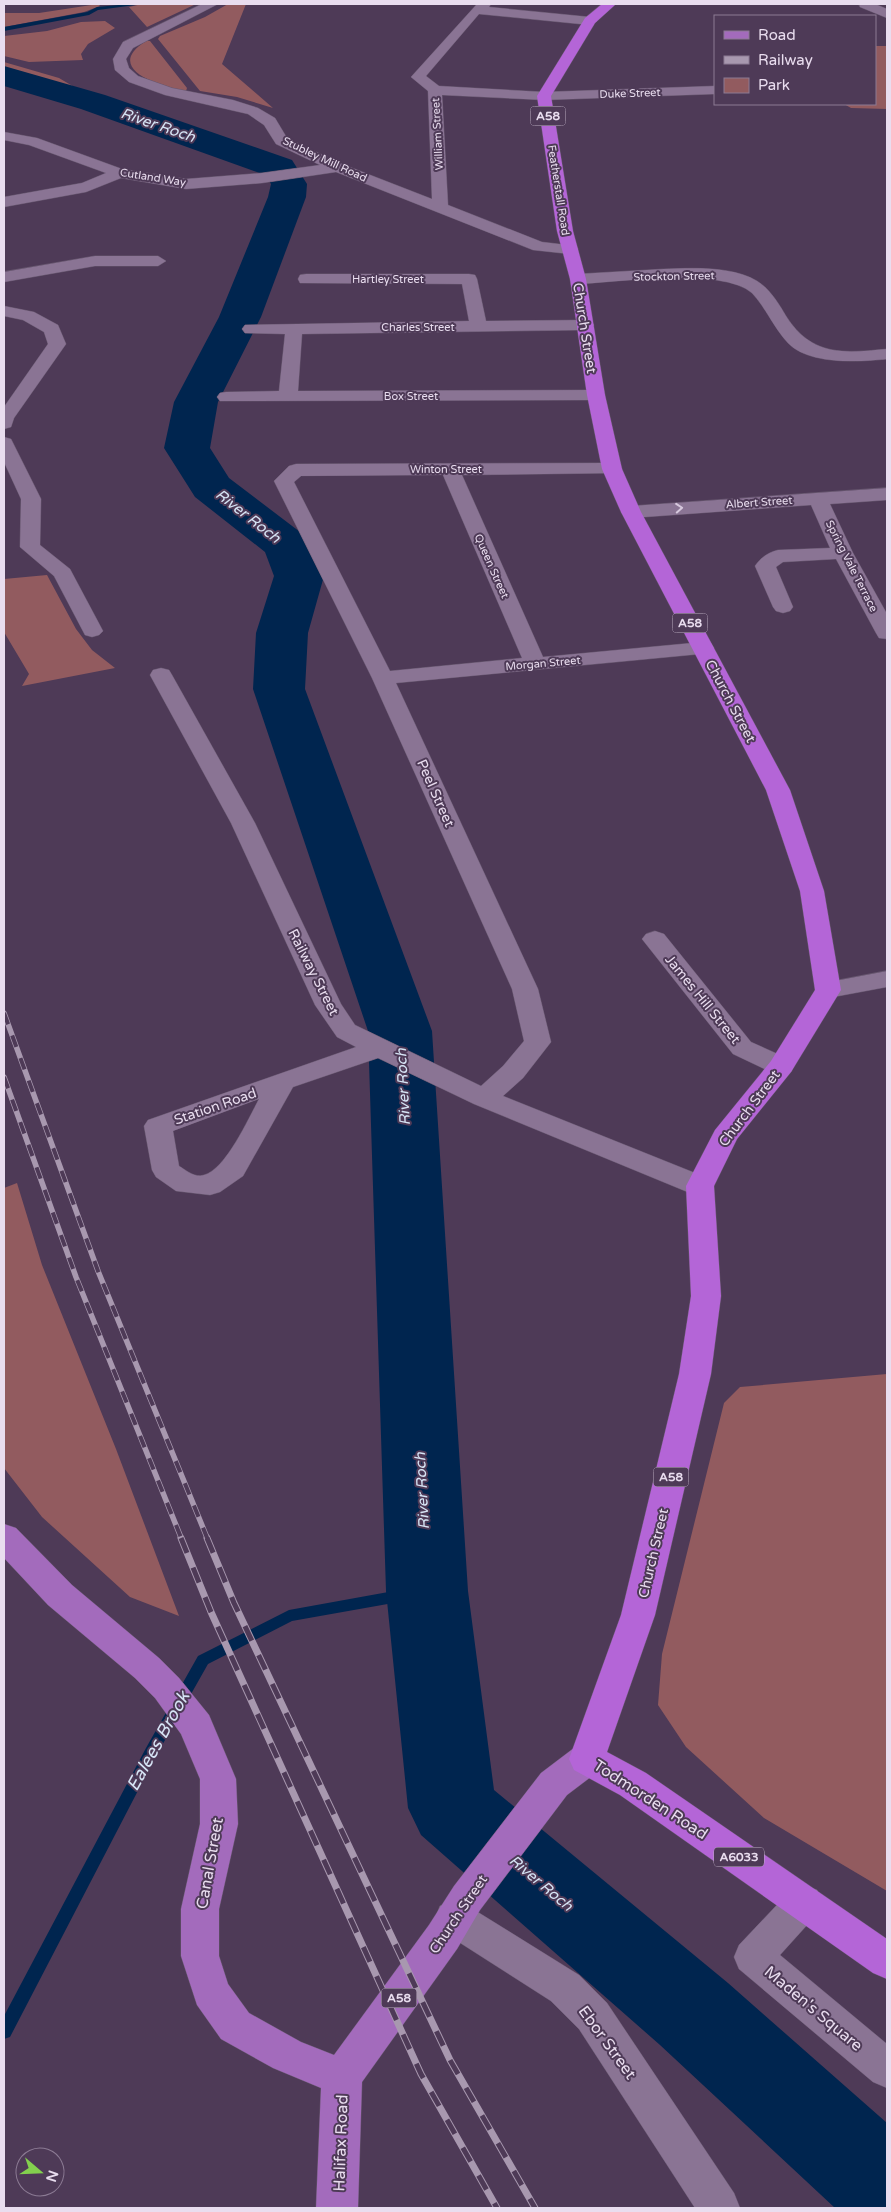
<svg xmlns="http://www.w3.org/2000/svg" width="891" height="2212" viewBox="0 0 891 2212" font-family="'Varela Round',sans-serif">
  <rect width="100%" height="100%" fill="#4e3a57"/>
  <path fill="#925b5f" d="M98,4L100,6L84,12L4,27V13H39Z
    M142,4H196L147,27L129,7Z
    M228,4H246L222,64L273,108L237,97L200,91L158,39L160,36L205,17Z
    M105,21L115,28L88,44L81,54L83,60L29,62L4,56V36L47,31L81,22Z
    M146,41H150L187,88L186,91C161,87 102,69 146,41Z
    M875,46H887V109L851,108L844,104H875Z
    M4,62L59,78L86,94L79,95L4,73Z
    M47,575L76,629L92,650L115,668L22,686L29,674L4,632V579Z
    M17,1183L42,1265L116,1449L179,1616L130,1597L42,1517L4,1468V1188Z
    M887,1374V1891L764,1818L686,1747L658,1705L662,1654L724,1403L740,1387Z"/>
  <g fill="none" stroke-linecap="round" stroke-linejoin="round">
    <path fill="#00254f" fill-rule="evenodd" d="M129,4H143L98,10L89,15L4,31V27L87,12L97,7Z
      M427,1585L432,1587L434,1591L432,1595L427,1597L292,1621L208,1664L156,1756L10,2037L4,2039V2016L146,1748L198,1656L289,1610Z"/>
    <path fill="#00254f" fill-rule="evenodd" d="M4,66L105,95L292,160L307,184L306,197L261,317L218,402L210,448L229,478L304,535L311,545L324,576L308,633L305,689L432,1031L468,1591L494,1790L728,1983L887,2123V2208H835L660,2045L421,1835L408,1808L386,1591L368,1031L253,689L256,633L274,576L265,552L195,497L164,448L174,402L219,317L268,197L271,184L265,175L81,109L4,86Z"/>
    <defs>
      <path id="minor" d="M202,4H218L133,48L126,59L129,68L138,76L172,88L233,100L258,108L275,118L287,138L342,164L432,199L428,91L411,77L477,4H491L489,7L590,17L597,21L590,25L479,14L426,76L439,86L544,92L715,86V94L544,100L442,95L448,205L542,242L576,246L578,249L576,252L570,254L533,250L336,172L262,183L186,189L121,178L86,192L4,207V197L82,183L106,173L29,145L4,140V132L37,138L122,169L186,179L262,173L320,165L276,144L264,125L248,114L165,95L129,82L115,70L113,59L123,42Z
        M859,4H875L887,9V18L860,7Z
        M95,256H158L166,261L158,266H95L4,282V272Z
        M664,269C693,268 732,266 757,281C770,289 779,304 786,316C812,357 844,353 887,349V359C859,362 809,365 788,343C774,328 766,308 752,293C723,267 617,282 578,284L572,283L570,279L572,275L578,274Z
        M306,274H469L475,275L477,279L486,321L585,320L591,321L594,325L591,329L585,330L302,334L298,391L596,390L602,391L605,395L602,399L596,400L220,401L217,397L220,393L226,392L279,391L285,334L245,333L242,329L245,325L469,321L462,284L300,283L298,279L300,275Z
        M4,306L34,312L58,325L66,344L14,418L11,427L4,429V407L48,344L44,332L23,320L4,316Z
        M4,437L11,439L41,499L40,545L70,569L103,631L99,635L92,637L85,635L54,576L20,547L21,499L4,462Z
        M612,463L619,465L622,469L619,473L462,475L543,657L703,642L711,643L714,648L711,653L396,683L538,989L551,1042L523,1078L503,1096L710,1179L714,1186L710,1193L700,1196L690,1193L474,1104L378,1058L293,1087L243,1176L220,1192L210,1195L176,1191L156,1177L152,1170L144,1126L148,1120L356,1047L337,1037L315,1005L231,823L150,675L153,670L161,668L169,670L172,675L255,823L341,1004L355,1025L481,1086L503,1066L524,1041L512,989L372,678L274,481L289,466L296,464ZM443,475L522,658L390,671L294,482L301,476ZM259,1099C248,1119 226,1169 204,1175C195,1178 187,1171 179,1166L173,1131Z
        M887,488V500L830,504L853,553L887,614V639L879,638L876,633L836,559L783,562L776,567L793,607L790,611L783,613L776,611L773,607L755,566C760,558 769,552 778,550L830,548L811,505L631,518L624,516L621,512L624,508L631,506Z
        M655,931L664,934L751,1042L791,1060L794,1066L791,1072L781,1075L771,1072L733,1054L642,939L646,934Z
        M887,971V987L828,998L819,996L815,990L819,984Z
        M804,1885L817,1890L823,1902L817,1914L780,1955L887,2044V2088L873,2082L739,1969L734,1957L739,1945L791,1890Z
        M454,1901L468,1906L579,1975L607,2003L734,2193L740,2208H695L579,2029L551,2001L440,1930L435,1918L440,1906Z"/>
      <path id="major" d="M4,1524L16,1528L72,1585L159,1658L179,1678L209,1715L236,1779L238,1824L219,1909V1956L228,1984L249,2013L301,2042L334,2055L429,1925L454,1886L541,1773L574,1748L587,1744L600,1748L605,1759L600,1770L567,1795L480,1910L457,1949L362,2082L358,2208H316L321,2088L273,2068L221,2039L197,2005L181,1956V1909L200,1824V1779L181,1734L155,1698L135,1678L48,1605L4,1558Z"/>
      <path id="highway" d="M602,4H616L595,23L551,96L573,231L586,279L605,395L622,469L641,512L790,790L824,891L841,990L791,1072L737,1139L714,1186L721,1296L711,1374L655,1615L607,1752L646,1773L887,1939V1979L873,1973L620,1795L574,1770L569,1759L621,1615L679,1374L691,1296L686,1186L715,1130L771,1061L815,990L800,891L766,790L621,512L602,469L587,395L570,279L557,231L537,96L585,18Z"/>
    </defs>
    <use href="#minor" stroke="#66566e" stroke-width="1"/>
    <use href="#major" stroke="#66566e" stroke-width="1"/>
    <use href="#highway" stroke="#66566e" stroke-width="1"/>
    <use href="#minor" fill="#8a7494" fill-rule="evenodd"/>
    <use href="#major" fill="#a36bbc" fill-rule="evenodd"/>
    <use href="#highway" fill="#b465d7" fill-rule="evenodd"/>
    <defs>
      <path id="rail-far1" d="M4,1013L98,1271L208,1540
        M4,1077L76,1277L182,1540"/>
      <path id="rail" d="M181,1538L211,1612L421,2074L497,2208
        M207,1538L234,1603L450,2060L535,2208"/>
    </defs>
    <use href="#rail-far1" stroke="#a898af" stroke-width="5.5"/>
    <use href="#rail" stroke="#a898af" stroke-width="7"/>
    <use href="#rail-far1" stroke="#4e3a57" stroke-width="4" stroke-dasharray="12" stroke-linecap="butt"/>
    <use href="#rail" stroke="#4e3a57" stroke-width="5" stroke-dasharray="16" stroke-linecap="butt"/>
  </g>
  <defs><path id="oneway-chevron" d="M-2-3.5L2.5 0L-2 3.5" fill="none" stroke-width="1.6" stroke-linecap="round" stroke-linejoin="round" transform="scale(1.25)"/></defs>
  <use stroke="#d6c8dd" href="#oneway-chevron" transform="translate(679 508) rotate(-4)"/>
  <g text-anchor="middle" stroke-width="4" stroke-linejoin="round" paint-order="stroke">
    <g font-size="11" fill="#e9ddef" stroke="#4e3a57">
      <text transform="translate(630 93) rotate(-2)" y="4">Duke Street</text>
      <text transform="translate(437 134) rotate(-93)" y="4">William Street</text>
      <text transform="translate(325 159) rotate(25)" y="4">Stubley Mill Road</text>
      <text transform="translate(153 177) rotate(9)" y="4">Cutland Way</text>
      <text transform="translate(559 190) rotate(81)" y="4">Featherstall Road</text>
      <text transform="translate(674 276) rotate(-1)" y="4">Stockton Street</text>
      <text x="388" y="283">Hartley Street</text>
      <text x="418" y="331">Charles Street</text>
      <text x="411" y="400">Box Street</text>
      <text x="446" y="473">Winton Street</text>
      <text transform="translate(759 502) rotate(-4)" y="4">Albert Street</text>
      <text transform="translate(492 566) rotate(66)" y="4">Queen Street</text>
      <text transform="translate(852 566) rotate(63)" y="4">Spring Vale Terrace</text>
      <text transform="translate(543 663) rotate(-5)" y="4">Morgan Street</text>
    </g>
    <g fill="#4e3a57" stroke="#baacc1" stroke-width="1">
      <rect x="530.5" y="106.5" width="35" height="19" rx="4"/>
      <rect x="672.5" y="613.5" width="35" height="19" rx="4"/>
      <rect x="653.5" y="1467.5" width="35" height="19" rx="4"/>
      <rect x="714" y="1847.5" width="50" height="19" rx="4"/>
      <rect x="381.5" y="1988.5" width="35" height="19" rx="4"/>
    </g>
    <g font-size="12" font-weight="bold" fill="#e9ddef">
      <text x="548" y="120">A58</text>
      <text x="690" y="627">A58</text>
      <text x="671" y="1481">A58</text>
      <text x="739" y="1861">A6033</text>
      <text x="399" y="2002">A58</text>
    </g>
    <g font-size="14" fill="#e9ddef" stroke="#4e3a57">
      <text transform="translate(585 328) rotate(81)" y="5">Church Street</text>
      <text transform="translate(731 701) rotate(62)" y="5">Church Street</text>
      <text transform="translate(436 793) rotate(66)" y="5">Peel Street</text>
      <text transform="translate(314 972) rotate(63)" y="5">Railway Street</text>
      <text transform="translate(703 999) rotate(51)" y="5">James Hill Street</text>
      <text transform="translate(215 1106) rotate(-19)" y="5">Station Road</text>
      <text transform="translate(749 1108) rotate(-53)" y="5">Church Street</text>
      <text transform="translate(653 1553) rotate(-77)" y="5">Church Street</text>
      <text transform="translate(458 1914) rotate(-56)" y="5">Church Street</text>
    </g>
    <g font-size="15" font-style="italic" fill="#d6e4f5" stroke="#4e3a57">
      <text transform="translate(158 125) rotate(19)" y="5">River Roch</text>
      <text transform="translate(248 516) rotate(38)" y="5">River Roch</text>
      <text transform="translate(403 1087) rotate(-93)" y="5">River Roch</text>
      <text transform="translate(422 1491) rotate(-93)" y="5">River Roch</text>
      <text transform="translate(541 1883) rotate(40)" y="5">River Roch</text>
    </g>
    <g font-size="16" fill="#e9ddef" stroke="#4e3a57">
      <text transform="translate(651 1799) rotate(33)" y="6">Todmorden Road</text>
      <text transform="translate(209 1863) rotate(-80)" y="6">Canal Street</text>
      <text transform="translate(814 2008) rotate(40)" y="6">Maden's Square</text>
      <text transform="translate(608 2042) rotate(54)" y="6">Ebor Street</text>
      <text transform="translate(340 2143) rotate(-88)" y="6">Halifax Road</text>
    </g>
    <g font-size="18" font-style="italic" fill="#d6e4f5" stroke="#4e3a57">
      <text transform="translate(158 1741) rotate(-61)" y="6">Ealees Brook</text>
    </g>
  </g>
  <rect width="891" height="2212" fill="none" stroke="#e9ddef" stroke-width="10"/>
  <rect x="714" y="15" width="162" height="90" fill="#4e3a57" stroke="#8c7b94"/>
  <rect x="724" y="31" width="25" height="8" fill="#a36bbc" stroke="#8c7b94"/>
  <text x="758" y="40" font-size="15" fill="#e9ddef">Road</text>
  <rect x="724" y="56" width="25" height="8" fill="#a898af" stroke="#8c7b94"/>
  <text x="758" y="65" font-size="15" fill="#e9ddef">Railway</text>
  <rect x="724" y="78" width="25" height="15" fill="#925b5f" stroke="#8c7b94"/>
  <text x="758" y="90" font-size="15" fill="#e9ddef">Park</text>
  <g transform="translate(40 2172) rotate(109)"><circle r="24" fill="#4e3a57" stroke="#8c7b94"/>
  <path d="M0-4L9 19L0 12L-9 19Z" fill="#83d04e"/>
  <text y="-8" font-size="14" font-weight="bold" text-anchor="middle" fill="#e9ddef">N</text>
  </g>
</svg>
